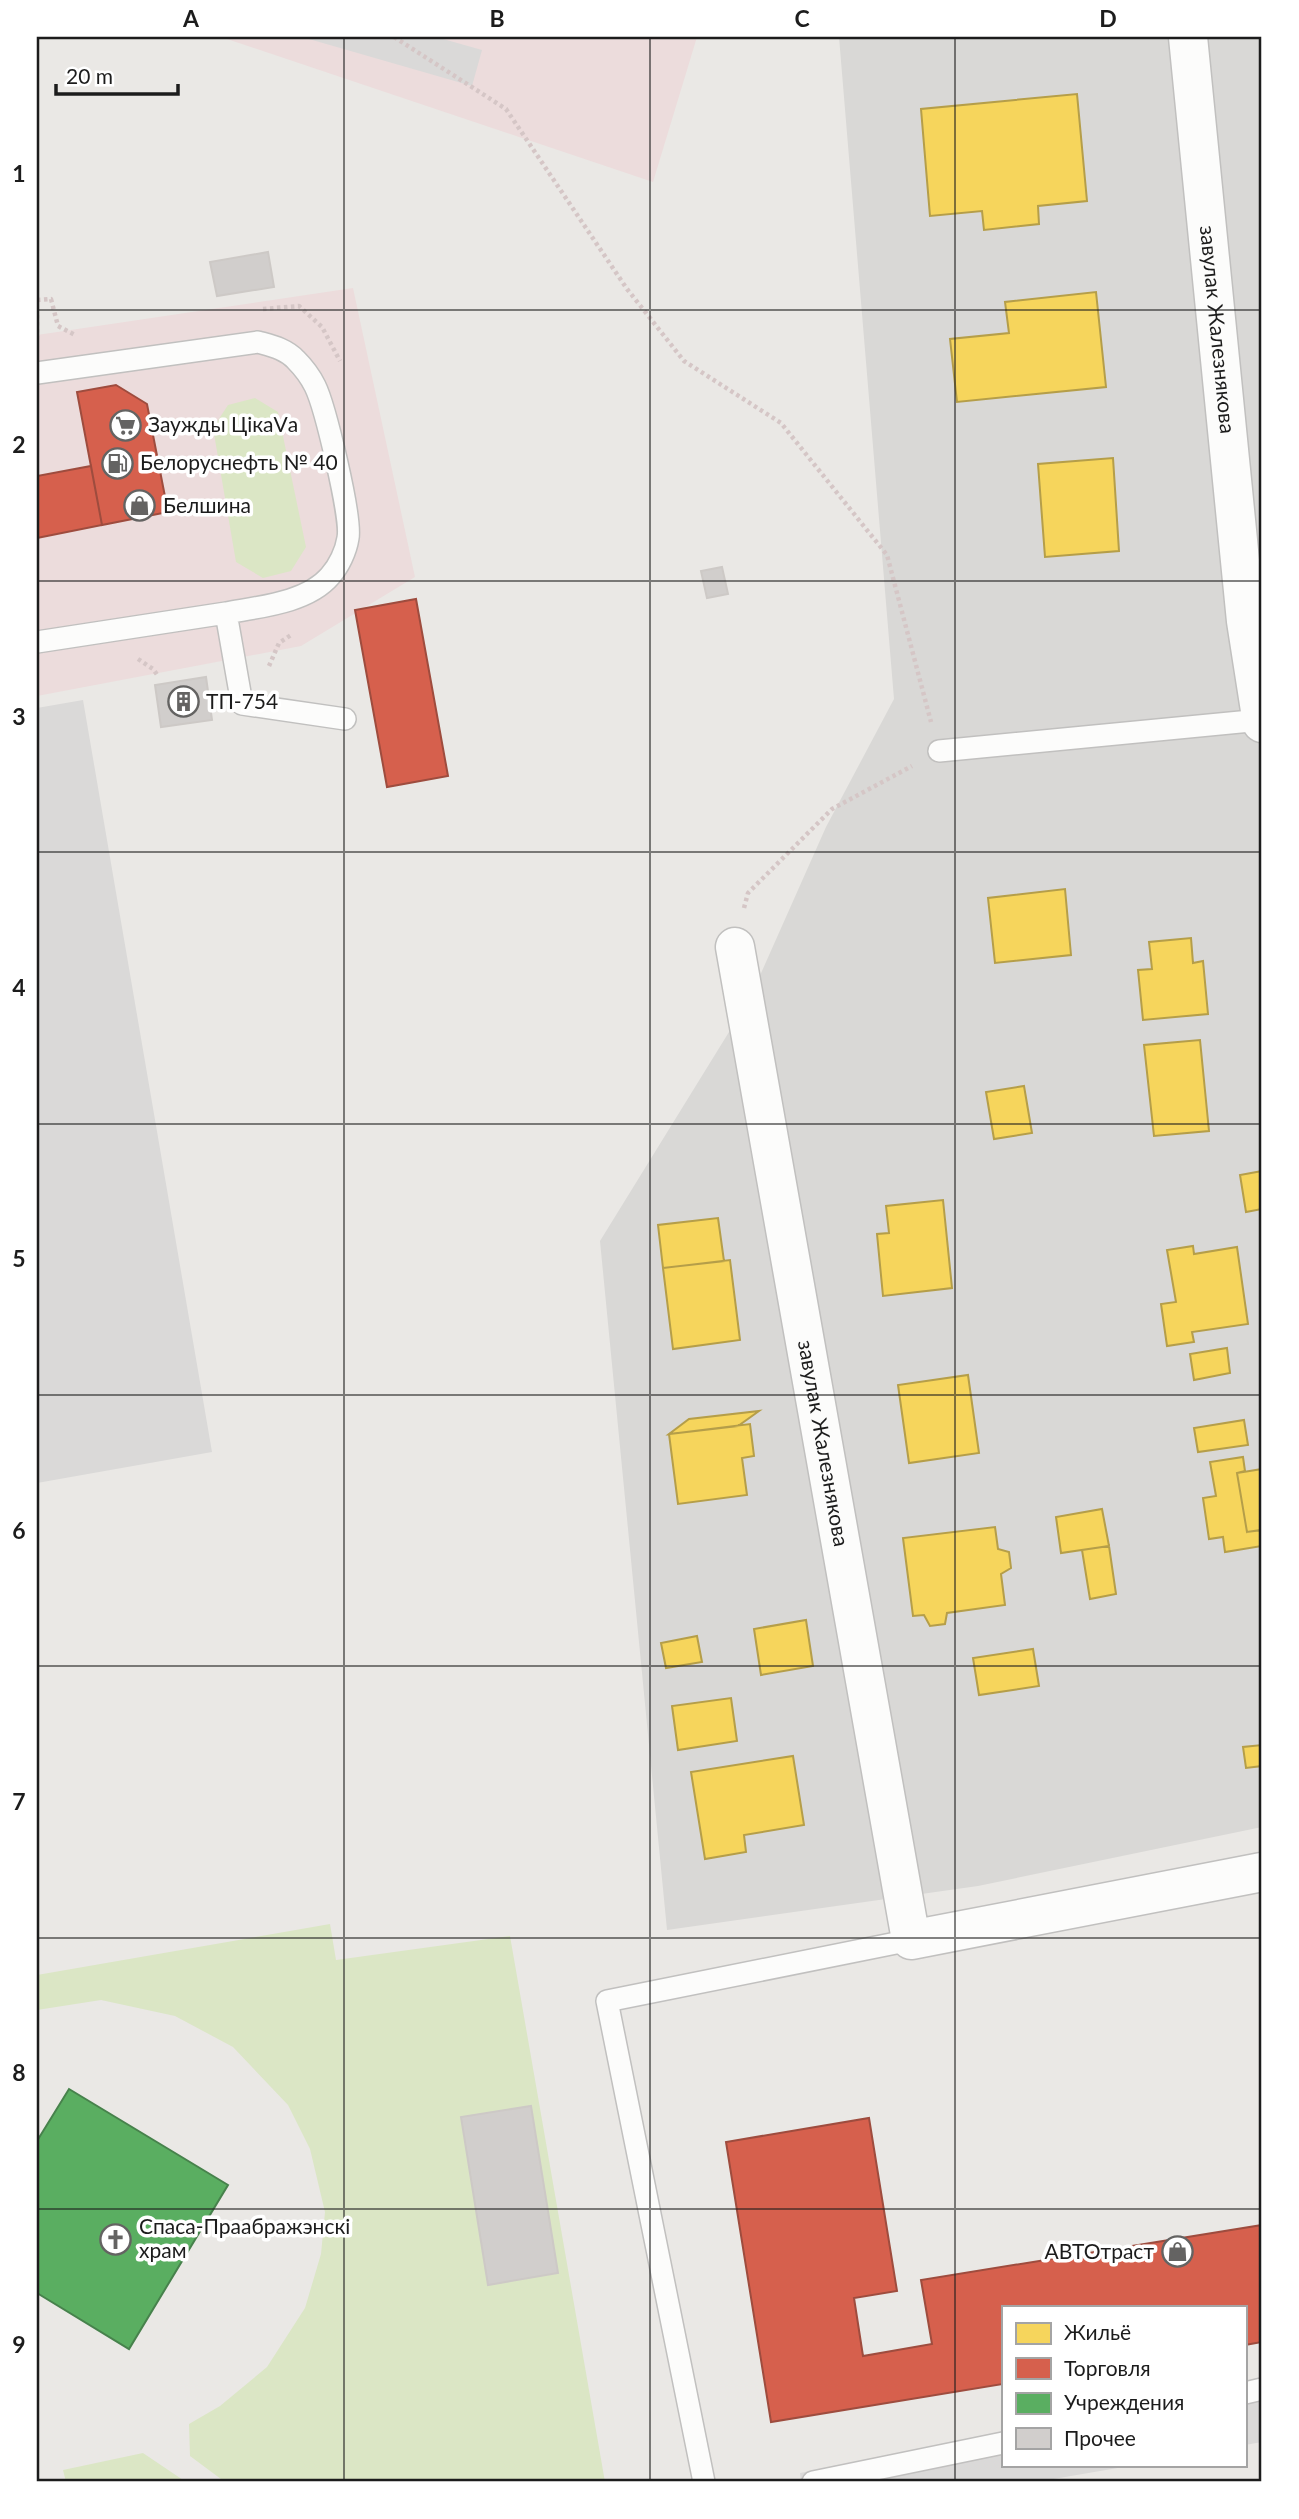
<svg xmlns="http://www.w3.org/2000/svg" width="1299" height="2519" viewBox="0 0 1299 2519" font-family="Lato,sans-serif">
  <rect width="100%" height="100%" fill="#eae8e5"/>
  <path fill="#d9d8d6" d="M839,37H1262V1827L978,1886L667,1930L600,1241L750,998L826,827L894,699Z"/>
  <path fill="#ecdcdc" d="M221,37H697L653,182Z
    M353,288L415,577L301,646L37,696V335Z"/>
  <path fill="#dbe6c5" d="M255,398L278,412L306,547L291,571L263,578L236,562L213,428L228,405Z
    M330,1924L336,1960L510,1936L605,2482H225L190,2456L189,2424L220,2406L267,2367L305,2308L321,2254L325,2212L310,2149L288,2105L233,2047L175,2016L101,2000L37,2010V1975Z
    M143,2453L186,2482H66L63,2470Z"/>
  <path fill="#dad9d8" d="M302,37H436L482,50L472,86Z
    M83,700L212,1452L37,1483V708Z
    M1262,2386V2442L1245,2445V2389Z
    M1003,2434V2465H1135L1036,2482H801L800,2473Z"/>
  <path fill="#f6d55c" stroke="#b59e49" stroke-width="2" d="M1077,94L1087,201L1038,206L1039,224L984,230L982,211L930,216L921,109Z
    M1096,292L1106,387L957,402L950,339L1009,333L1005,302Z
    M1113,458L1119,551L1045,557L1038,464Z
    M1065,889L1071,955L995,963L988,898Z
    M1191,938L1193,963L1203,961L1208,1014L1143,1020L1138,970L1152,969L1149,942Z
    M1200,1040L1209,1131L1154,1136L1144,1045Z
    M1024,1086L1032,1133L994,1139L986,1092Z
    M1262,1171V1209L1246,1212L1240,1175Z
    M943,1200L952,1288L883,1296L877,1234L889,1233L886,1206Z
    M718,1218L724,1261L663,1268L658,1225Z
    M1193,1246L1194,1254L1237,1247L1248,1324L1192,1332L1194,1342L1167,1346L1161,1304L1176,1302L1167,1250Z
    M730,1260L740,1340L673,1349L663,1268Z
    M1227,1348L1230,1373L1194,1380L1190,1354Z
    M968,1375L979,1453L909,1463L898,1385Z
    M759,1411L738,1426L669,1434L689,1419Z
    M1244,1420L1248,1445L1198,1452L1194,1428Z
    M750,1424L754,1456L742,1458L747,1495L678,1504L669,1434Z
    M1243,1457L1245,1471L1237,1473L1247,1532L1261,1530L1262,1546L1225,1552L1223,1537L1209,1539L1203,1498L1216,1496L1210,1462Z
    M1262,1469V1530L1247,1532L1237,1473Z
    M1102,1509L1109,1546L1061,1553L1056,1517Z
    M995,1527L998,1549L1009,1552L1011,1568L1001,1574L1005,1605L947,1613L945,1624L930,1626L924,1615L913,1616L903,1538Z
    M1109,1546L1116,1594L1090,1599L1082,1550Z
    M806,1620L813,1666L761,1675L754,1629Z
    M697,1636L702,1662L666,1668L661,1643Z
    M1033,1649L1039,1686L979,1695L973,1658Z
    M731,1698L737,1741L678,1750L672,1706Z
    M1262,1745V1766L1246,1768L1243,1747Z
    M793,1756L804,1825L744,1835L746,1852L705,1859L691,1772Z"/>
  <path fill="#d6604d" stroke="#9e4c3e" stroke-width="2" d="M116,385L147,404L168,512L102,525L77,392Z
    M91,466L102,525L37,538V476Z
    M416,599L448,776L387,787L355,610Z
    M869,2118L897,2291L854,2298L863,2356L932,2344L921,2280L1262,2225V2342L1245,2345V2307H1003V2384L771,2422L726,2142Z"/>
  <path fill="#5aae61" stroke="#47824c" stroke-width="2" d="M69,2089L228,2185L129,2349L37,2293V2141Z"/>
  <path fill="#d1cecc" stroke="#cdc9c6" stroke-width="2" d="M268,252L274,287L217,296L210,262Z
    M722,567L728,594L707,598L701,571Z
    M206,677L212,720L161,727L155,685Z
    M531,2106L558,2273L488,2285L461,2117Z"/>
  <g fill="none" stroke-linecap="round" stroke-linejoin="round">
    <defs>
      <path id="service" d="M37,373L258,342C272,346 286,349 296,360C303,367 311,378 315,386C325,406 352,518 348,538C346,551 339,566 330,576C307,603 258,607 226,613
        M37,642L226,613L242,704L345,719
        M939,751L1261,720
        M1245,2393L1262,2389
        M704,2482L607,2001L911,1940
        M813,2482L1003,2443"/>
      <g id="minor">
        <path id="s1" d="M1188,37L1246,621L1262,723"/>
        <path id="s2" d="M735,947L911,1940L1262,1872"/>
      </g>
    </defs>
    <use href="#service" stroke="#c1c0bf" stroke-width="24"/>
    <use href="#minor" stroke="#c1c0bf" stroke-width="41"/>
    <path stroke="#d5c6c6" stroke-width="4.5" stroke-dasharray="3.5 3.5" stroke-linecap="butt" d="M394,37L506,109L627,289L684,361L781,423L887,555L931,722
      M37,300L51,299L58,326L75,335
      M263,309L299,306L322,327L340,361
      M37,315V340
      M138,659L153,669L158,676
      M269,666L279,643L291,635
      M744,908L748,893L832,809L912,766"/>
    <use href="#service" stroke="#fcfcfb" stroke-width="21"/>
    <use href="#minor" stroke="#fcfcfb" stroke-width="38"/>
  </g>
  <path fill="none" stroke="#1c1c1c" stroke-width="2" stroke-opacity="0.55" d="M344,37V2482M650,37V2482M955,37V2482M37,310H1262M37,581H1262M37,852H1262M37,1124H1262M37,1395H1262M37,1666H1262M37,1938H1262M37,2209H1262"/>
  <defs>
    <symbol id="supermarket-ring" viewBox="-11 -11 22 22"><circle r="9.5" fill="#fff" stroke="#646362" stroke-width="1.5"/><path d="M-6-5.5h2.5l.6 2H6L4.5 2H-2.5L-4.4-4H-6ZM-1.5 3.2a1.3 1.3 0 1 0 .1 0ZM3 3.2a1.3 1.3 0 1 0 .1 0Z" fill="#646362"/></symbol>
    <symbol id="fuel-ring" viewBox="-11 -11 22 22"><circle r="9.5" fill="#fff" stroke="#646362" stroke-width="1.5"/><path d="M-5.5-6h7V0h2V4h1.3V-2.5L3-4.5l.8-.8L6-3V5H2.5V1h-1V6h-7ZM-4.2-4.7v3.2H.2V-4.7Z" fill="#646362"/></symbol>
    <symbol id="shop-ring" viewBox="-11 -11 22 22"><circle r="9.5" fill="#fff" stroke="#646362" stroke-width="1.5"/><path d="M-5-2.5h2.3a2.7 3.5 0 0 1 5.4 0H5L5.5 6h-11ZM-1.5-2.5h3a1.5 2.3 0 0 0-3 0Z" fill="#646362"/></symbol>
    <symbol id="building-ring" viewBox="-11 -11 22 22"><circle r="9.5" fill="#fff" stroke="#646362" stroke-width="1.5"/><path d="M-4-6H4V6H1V3H-1V6H-4ZM-2.5-4.3h1.7v1.8h-1.7ZM.8-4.3h1.7v1.8H.8ZM-2.5-1h1.7V.8h-1.7ZM.8-1h1.7V.8H.8Z" fill="#646362"/></symbol>
    <symbol id="church-ring" viewBox="-11 -11 22 22"><circle r="9.5" fill="#fff" stroke="#646362" stroke-width="1.5"/><path d="M-1.2-6h2.4v3.5h3.3v2.4h-3.3V6h-2.4V-.1h-3.3v-2.4h3.3Z" fill="#646362"/></symbol>
  </defs>
  <g fill-rule="evenodd">
    <use href="#supermarket-ring" x="108" y="408" width="35" height="35"/>
    <use href="#fuel-ring" x="100" y="446" width="35" height="35"/>
    <use href="#shop-ring" x="122" y="488" width="35" height="35"/>
    <use href="#building-ring" x="166" y="684" width="35" height="35"/>
    <use href="#church-ring" x="98" y="2222" width="35" height="35"/>
    <use href="#shop-ring" x="1160" y="2234" width="35" height="35"/>
  </g>
  <g text-anchor="middle" stroke-width="7" stroke-linejoin="round" paint-order="stroke">
    <g font-size="21" fill="#1c1c1c" stroke="#fff">
      <text dy="7" stroke="none"><textPath href="#s1" startOffset="294">завулак Жалезнякова</textPath></text>
      <text dy="7" stroke="none"><textPath href="#s2" startOffset="504">завулак Жалезнякова</textPath></text>
    </g>
    <g font-size="21" fill="#1c1c1c" stroke="#fff" text-anchor="start">
      <text x="148" y="432">Заужды ЦікаVа</text>
      <text x="140" y="470">Белоруснефть № 40</text>
      <text x="163" y="513">Белшина</text>
      <text x="206" y="709">ТП-754</text>
      <text x="139" y="2234">Спаса-Праабражэнскі<tspan x="139" dy="24">храм</tspan></text>
      <text x="1154" y="2259" text-anchor="end">АВТОтраст</text>
    </g>
  </g>
  <rect width="1299" height="2519" fill="none" stroke="#ffffff" stroke-width="77"/>
  <rect x="1002" y="2306" width="245" height="161" fill="#ffffff" stroke="#a4a4a4" stroke-width="2"/>
  <rect x="1016" y="2323" width="35" height="21" fill="#f6d55c" stroke="#a4a4a4" stroke-width="2"/>
  <text x="1064" y="2340" font-size="21" fill="#1c1c1c">Жильё</text>
  <rect x="1016" y="2358" width="35" height="21" fill="#d6604d" stroke="#a4a4a4" stroke-width="2"/>
  <text x="1064" y="2376" font-size="21" fill="#1c1c1c">Торговля</text>
  <rect x="1016" y="2393" width="35" height="21" fill="#5aae61" stroke="#a4a4a4" stroke-width="2"/>
  <text x="1064" y="2410" font-size="21" fill="#1c1c1c">Учреждения</text>
  <rect x="1016" y="2428" width="35" height="21" fill="#d1cecc" stroke="#a4a4a4" stroke-width="2"/>
  <text x="1064" y="2446" font-size="21" fill="#1c1c1c">Прочее</text>
  <path d="M56 84v10h122v-10" fill="none" stroke="#1c1c1c" stroke-width="3.5"/>
  <text x="66" y="84" font-size="21" fill="#1c1c1c" stroke="#ffffff" stroke-width="5" paint-order="stroke">20 m</text>
  <rect x="38" y="38" width="1222" height="2442" fill="none" stroke="#1c1c1c" stroke-width="2.5"/>
  <g font-size="23" text-anchor="middle" font-weight="bold" fill="#1c1c1c">
    <text x="191" y="27">A</text>
    <text x="497" y="27">B</text>
    <text x="802" y="27">C</text>
    <text x="1108" y="27">D</text>
    <text x="19" y="182">1</text>
    <text x="19" y="453">2</text>
    <text x="19" y="725">3</text>
    <text x="19" y="996">4</text>
    <text x="19" y="1267">5</text>
    <text x="19" y="1539">6</text>
    <text x="19" y="1810">7</text>
    <text x="19" y="2081">8</text>
    <text x="19" y="2353">9</text>
  </g>
</svg>
